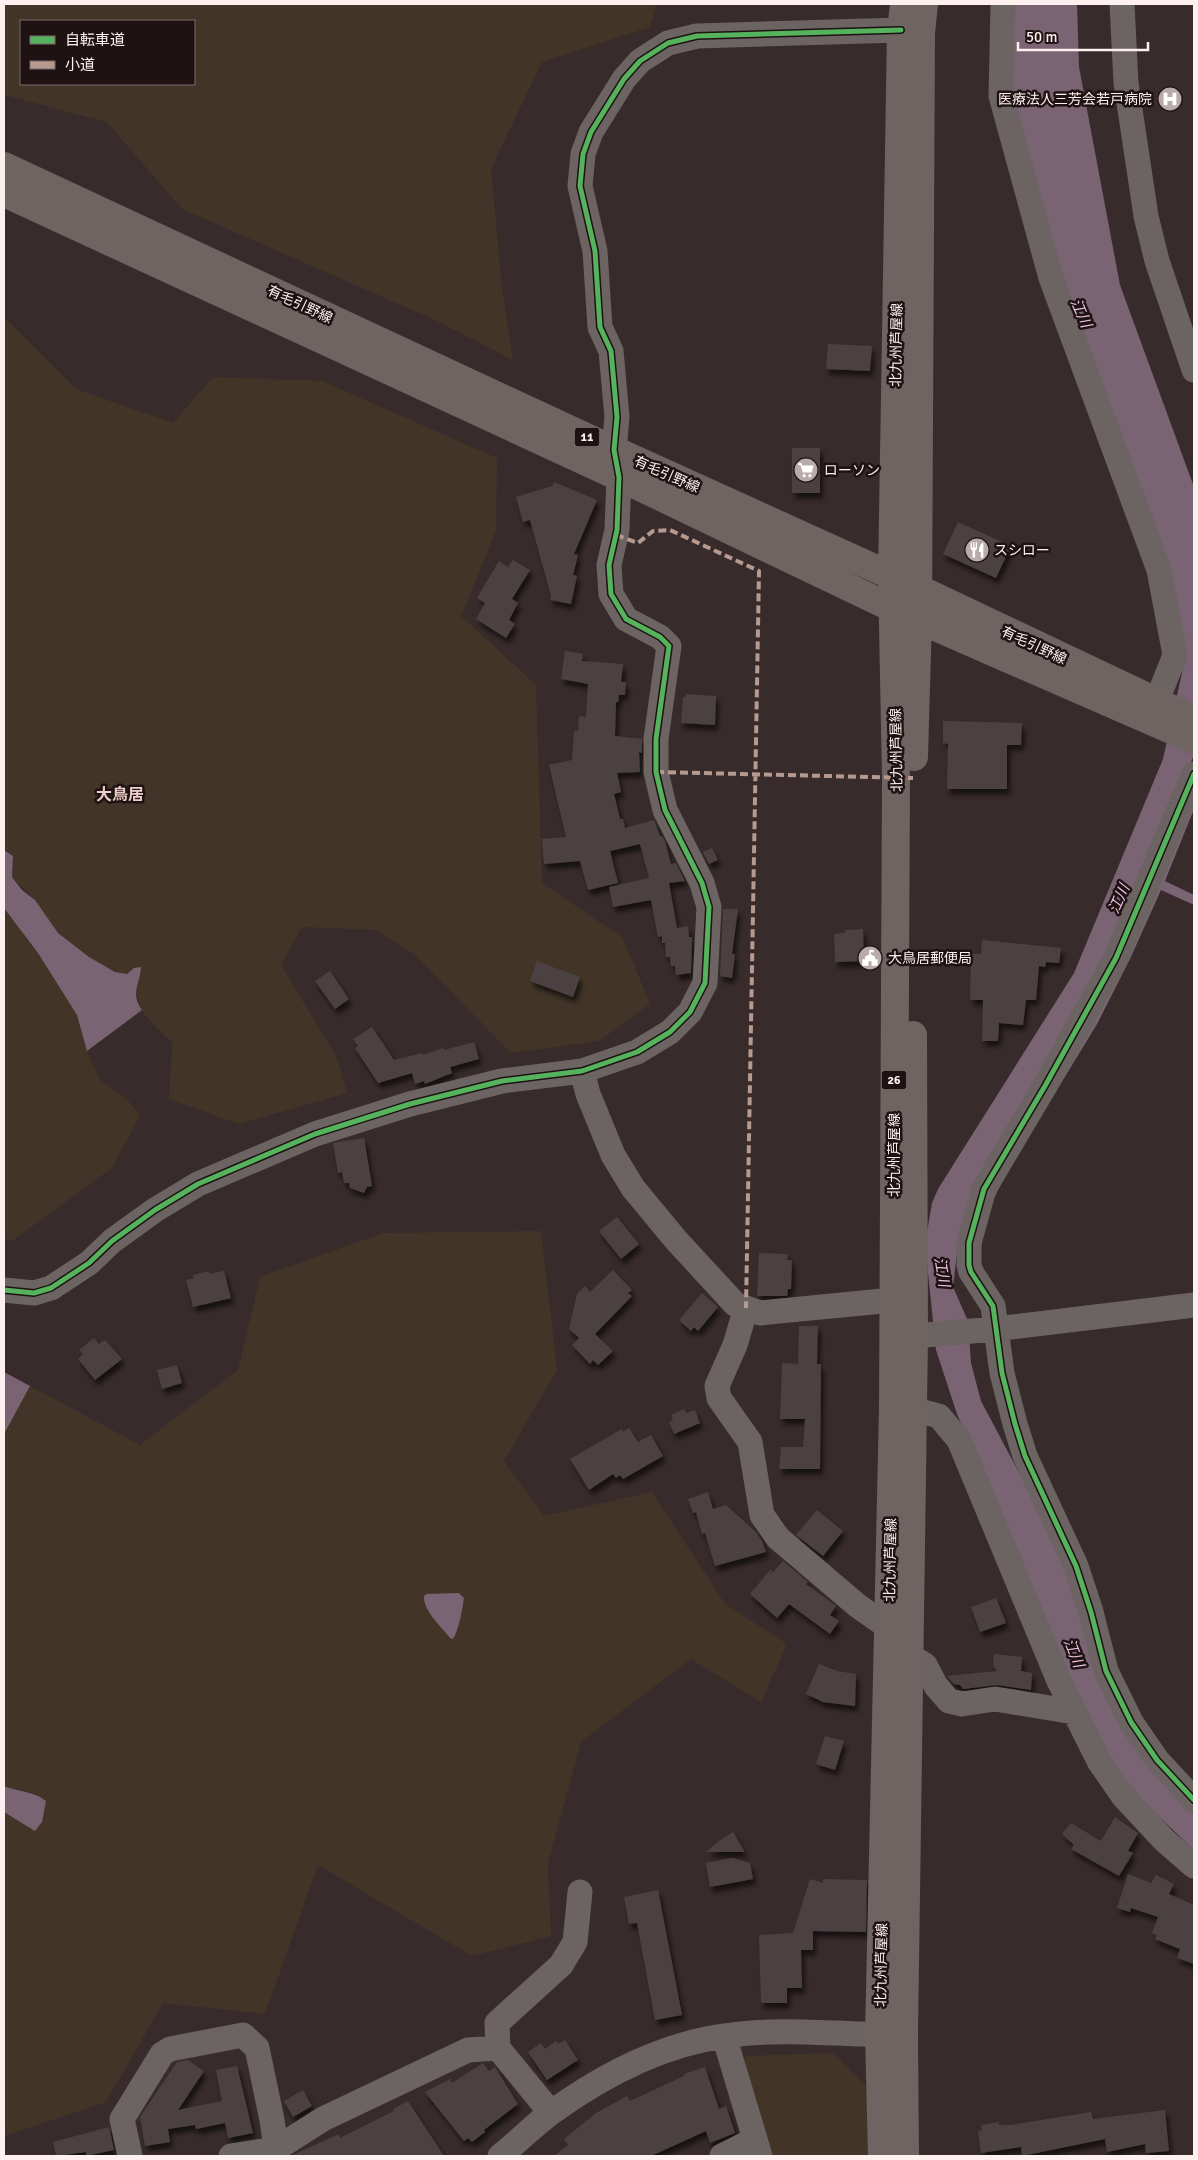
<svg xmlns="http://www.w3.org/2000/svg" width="1198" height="2160" viewBox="0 0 1198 2160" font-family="Signika,'Noto Sans JP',sans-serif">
  <defs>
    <filter id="shadow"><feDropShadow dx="3" dy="5.5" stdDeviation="2.5" flood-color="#0009"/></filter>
  </defs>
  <rect width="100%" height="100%" fill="#382b2b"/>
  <path fill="#423528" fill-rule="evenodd" d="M4,4H657L650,27L542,62L491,169L502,288L513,360L435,320L182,209L107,122L4,95ZM21,21H194V84H21Z
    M4,317L76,389L173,423L213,377L322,381L497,458L496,531L461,616L536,685L542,883L623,938L650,1004L599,1041L511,1053L414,954L376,930L302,927L281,965L337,1058L347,1093L239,1124L169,1099L172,1043C149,1018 128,1009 141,972L134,968L127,974C98,970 66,943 48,921C42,914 39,905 33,898C26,890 19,886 12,876L13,862L8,851L4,850Z
    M4,908L38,953L77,1015L87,1051L100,1080L126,1098L140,1116L112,1168L12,1241L4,1238Z
    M541,1231L557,1370L504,1461L544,1516L652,1492L725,1604L787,1644L761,1702L691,1659L581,1742L548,1863L551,1936L472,1956L318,1865L265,2014L163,2003L106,2102L4,2136V1812L26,1824L37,1794L14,1790L4,1786V1434L30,1386L140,1445L238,1370L260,1277L383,1233Z
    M833,2053L869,2089L868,2156H771L742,2063L746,2056Z"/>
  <path fill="#7a6373" d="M1011,4H1077L1079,67L1120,285L1194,487V755L1185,777L1194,797V809L1165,881L1194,895V905L1161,890L1130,959L1097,1024L1006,1174L990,1206L984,1225L979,1267L982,1219L1104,969L959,1236L953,1287L968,1321L971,1363L981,1401L1024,1482L1186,1807L1194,1814V1850L1149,1807L1120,1774L1081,1706L957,1414L936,1350L925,1244L932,1203L938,1189L1074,973L1163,759L1183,668L1053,263L1012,103Z
    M4,850L13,856L12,877L22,890L35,900L58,933L89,957L115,972L127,974L134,968L141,967C140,985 130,993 142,1010L87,1051L77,1015L38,953L4,908Z
    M4,1372L30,1386L4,1434Z
    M459,1593L464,1598C462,1611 459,1629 453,1639L450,1638C442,1627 423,1611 424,1596L427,1594Z
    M4,1786C18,1792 34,1791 46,1801L42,1822L35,1831L4,1812Z"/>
  <path fill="#4c4143" filter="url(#shadow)" d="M828,344L872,346L870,371L826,369Z
    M792,448H820V493H792Z
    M554,482L597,500L574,554L578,555L573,575L577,576L571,604L550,600L551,596L530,520L523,522L516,497L552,486Z
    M958,522L1011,546L996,578L943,554Z
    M513,560L530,570L512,599L518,603L509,620L515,624L506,638L476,619L485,603L477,598L499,561L508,567Z
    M565,651L583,654L582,661L623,664L621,682H626L625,695H619L618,702H616L615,736L642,739V753L639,752L640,772L617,773L621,792L614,794L620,819H623L625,828L654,820L660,836H662L665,841L671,864L676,863L685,881L669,883L677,928L688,926L689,937H692L691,973L676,975L675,966H671L670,957H666L665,943H662V936L658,937L651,900L613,907L609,887L649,878L640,844L610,851L618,883L588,890L580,861L544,864L542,839L566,837L549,765L572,760L574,731H578L579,716L586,717L588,684L561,679Z
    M686,694L716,696L715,725L681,723L683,697H686Z
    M943,721L1022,723L1021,745H1007V789H947L948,744L943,743Z
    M712,848L718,860L709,864L703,852Z
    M723,909H738L732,954H735L732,978L720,976Z
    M863,929L864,961L835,962L834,934L845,933V930Z
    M982,940L1061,948L1059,963L1046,962L1045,967L1039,966L1036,1000H1026L1023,1025L999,1023L998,1041H982L983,1000H970L971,954H981Z
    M537,961L580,977L573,997L530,981Z
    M330,971L349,999L335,1009L315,981Z
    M372,1027L394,1060L422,1053L423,1055L443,1048L444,1050L474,1042L479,1059L450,1067L452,1073L425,1084L424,1081L415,1084L412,1073L378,1083L355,1048L358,1046L353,1039Z
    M364,1138L372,1186L367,1187L364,1193L350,1188L349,1183H344L342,1172L338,1173L333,1143Z
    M617,1217L639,1244L621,1259L599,1231Z
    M759,1253L788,1254L787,1260H792L791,1289H788L787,1296H757Z
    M613,1270L632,1290L628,1293L632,1296L595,1334L613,1351L598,1365L593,1360L590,1364L572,1345L579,1338L569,1329L577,1294L585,1286L590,1292Z
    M209,1271L210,1274L224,1271L231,1298L193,1307L186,1280L194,1278L193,1275Z
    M702,1293L718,1307L698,1331L694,1327L691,1331L679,1320Z
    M799,1326H818L817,1364H821L820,1469H779L781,1447H803L805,1419H780L782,1363L798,1364Z
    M94,1338L99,1344L105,1340L122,1359L95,1380L78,1359L83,1354L79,1350Z
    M177,1365L182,1383L162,1389L157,1370Z
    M684,1409L686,1413L695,1410L700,1423L674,1434L669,1422L673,1420L671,1415Z
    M629,1428L638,1442L651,1435L663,1456L623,1479L620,1475L616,1478L613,1474L589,1490L570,1459L622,1429L623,1432Z
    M708,1492L713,1509L726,1505L756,1532L762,1541L766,1552L715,1566L705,1533L702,1534L696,1512L693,1513L688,1499Z
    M817,1510L843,1531L823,1556L796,1535Z
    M783,1561L808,1582L806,1584L836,1606L830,1615L839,1621L830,1634L789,1604L777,1618L750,1594L771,1569L772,1573Z
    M996,1598L1006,1623L980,1632L971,1607Z
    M994,1654L1022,1657L1021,1671L1032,1673L1031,1690L997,1685L963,1689L960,1685L954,1684L947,1676L997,1671L993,1665Z
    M819,1664L837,1671L856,1674L855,1706L823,1702L806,1694Z
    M825,1736L844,1741L835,1770L816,1764Z
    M1115,1817L1138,1833L1128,1851L1133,1853L1119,1876L1071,1849L1074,1845L1062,1834L1071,1823L1101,1841Z
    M733,1832L745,1852H706L719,1841Z
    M732,1858L750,1863L753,1879L710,1887L706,1863Z
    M1128,1874L1151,1883L1156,1875L1174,1884L1169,1894L1194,1905V1964L1177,1958L1180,1949L1155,1939L1157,1935L1152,1933L1158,1917L1131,1908L1130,1912L1117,1908Z
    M810,1879L823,1883V1879L867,1880L866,1932L813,1931V1950H801L802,1988H787V2003H761L759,1935L793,1933Z
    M658,1890L682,2015L655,2020L637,1923L629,1924L624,1897Z
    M565,2040L578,2060L547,2080L528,2052L541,2043L545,2049L556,2041L558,2044Z
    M188,2060L204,2071L178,2110L222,2101L216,2070L237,2066L253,2133L228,2138L225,2123L196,2129L195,2125L168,2129L170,2142L145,2146L140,2117L177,2062Z
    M483,2063L489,2071L495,2067L518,2104L484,2130L485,2132L472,2142L468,2138L464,2141L425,2092L450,2079L452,2083Z
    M705,2067L719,2109L726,2106L735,2133L710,2143L706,2131L651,2156H554L568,2145L564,2139L596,2113L627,2096L630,2101L684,2076V2074Z
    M303,2090L312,2106L293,2117L284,2101Z
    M408,2101L444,2156H291L339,2134L340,2138L394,2111L393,2109Z
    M1165,2110L1169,2151L1146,2153L1145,2144L1107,2152L1105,2139L1022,2156L1021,2147L981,2153L978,2131L982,2130L981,2125L999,2122V2125H1011L1091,2112L1093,2119Z
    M109,2127L114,2150L86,2156V2152L56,2156L53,2142Z"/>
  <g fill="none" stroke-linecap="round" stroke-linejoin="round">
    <path stroke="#6b6462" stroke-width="25" d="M1003,4L1001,96L1051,278L1159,570L1175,655L1156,703
      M1122,4L1126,83L1146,216L1157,261L1194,370
      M1194,774L1116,958L1045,1086L984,1189L969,1243V1265L971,1272L993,1306L1002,1373L1015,1424L1025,1456L1076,1566L1091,1612L1106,1671L1131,1722L1157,1760L1194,1800
      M582,1071L588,1094L613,1155L633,1188L676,1240L735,1304L760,1313L893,1300
      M4,1290L34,1293L51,1288L89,1263L112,1241L155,1210L198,1184L315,1134L410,1104L502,1081L582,1071L637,1052L670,1032L690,1012L705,983L709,907L702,883L665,810L656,772V739L669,646L660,637L626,619L611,594L609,565L617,530L619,477L614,450L617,417L611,351L600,327L595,251L580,186L583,154L591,132L624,79L640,61L668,43L697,36L901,30
      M746,1308L735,1345L717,1386L719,1398L750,1442L762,1515L778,1538L858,1606L888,1627
      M914,1336L995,1329L1194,1305
      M894,1407L912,1409L939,1416L959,1440L1059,1681L1099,1761L1124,1797L1164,1840L1194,1866
      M909,1655L925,1665L936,1686L949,1701L962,1704L995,1699L1074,1712
      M724,2036L760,2156
      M498,2048L497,2023L561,1965L575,1942L580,1892
      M130,2156L122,2119L162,2054L170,2049L243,2035L257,2048L272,2120L277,2156
      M231,2156L276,2149L323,2119L468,2050L498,2048L551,2113
      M500,2156C518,2142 534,2125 552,2112C602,2076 663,2044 725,2036C782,2027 841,2035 899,2035
      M722,2156L754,2140"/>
    <path stroke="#6e6462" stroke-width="28" d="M4,166L614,450L892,576L1194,719
      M4,193L619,477L894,609L1194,740
      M914,757L918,618L921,33L924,4
      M882,2156L879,2035L893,1407L896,778L892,576L901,30L904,4
      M905,2156L904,2035L914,1336L913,1035"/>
    <path stroke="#b69a8f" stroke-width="4" stroke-dasharray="8 4" stroke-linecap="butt" d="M616,535L638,543L653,531L670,530L759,571L746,1308
      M656,772L913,778"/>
    <defs>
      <path id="cycleway" d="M1194,774L1116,958L1045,1086L984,1189L969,1243V1265L971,1272L993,1306L1002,1373L1015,1424L1025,1456L1076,1566L1091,1612L1106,1671L1131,1722L1157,1760L1194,1800
        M4,1290L34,1293L51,1288L89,1263L112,1241L155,1210L198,1184L315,1134L410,1104L502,1081L582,1071L637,1052L670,1032L690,1012L705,983L709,907L702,883L665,810L656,772V739L669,646L660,637L626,619L611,594L609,565L617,530L619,477L614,450L617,417L611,351L600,327L595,251L580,186L583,154L591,132L624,79L640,61L668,43L697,36L901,30"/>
    </defs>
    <use href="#cycleway" stroke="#1e1312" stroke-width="8"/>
    <use href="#cycleway" stroke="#56b35d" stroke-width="5"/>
  </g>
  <defs>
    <symbol id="hospital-disc" viewBox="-11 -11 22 22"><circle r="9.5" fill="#b9abaa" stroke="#1e1312"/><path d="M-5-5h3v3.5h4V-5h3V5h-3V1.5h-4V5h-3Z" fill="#fff"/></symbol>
    <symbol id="supermarket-disc" viewBox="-11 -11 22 22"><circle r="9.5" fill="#b9abaa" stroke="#1e1312"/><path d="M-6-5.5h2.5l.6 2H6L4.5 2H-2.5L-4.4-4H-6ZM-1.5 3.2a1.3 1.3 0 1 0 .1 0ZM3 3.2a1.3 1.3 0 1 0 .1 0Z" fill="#fff"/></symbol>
    <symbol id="restaurant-disc" viewBox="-11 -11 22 22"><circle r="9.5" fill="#b9abaa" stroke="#1e1312"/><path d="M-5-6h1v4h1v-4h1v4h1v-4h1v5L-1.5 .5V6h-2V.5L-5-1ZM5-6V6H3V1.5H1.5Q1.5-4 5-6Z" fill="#fff"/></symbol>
    <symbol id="civic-disc" viewBox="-11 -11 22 22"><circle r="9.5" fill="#b9abaa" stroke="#1e1312"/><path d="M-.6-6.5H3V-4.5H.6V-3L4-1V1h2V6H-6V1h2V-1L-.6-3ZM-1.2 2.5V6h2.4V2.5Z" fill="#fff"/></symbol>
  </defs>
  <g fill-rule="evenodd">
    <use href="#hospital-disc" x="1156" y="85" width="28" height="28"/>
    <use href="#supermarket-disc" x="792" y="456" width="28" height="28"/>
    <use href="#restaurant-disc" x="963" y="536" width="28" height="28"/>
    <use href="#civic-disc" x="856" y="944" width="28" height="28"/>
  </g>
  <g text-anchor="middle" stroke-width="5" stroke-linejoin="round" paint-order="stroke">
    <g fill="#1e1312" stroke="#bbaead" stroke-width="1">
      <rect x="574.5" y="427.5" width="25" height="19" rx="4"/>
      <rect x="881.5" y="1070.5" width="25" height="19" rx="4"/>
    </g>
    <g font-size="12" font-weight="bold" fill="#fef0ef">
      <text x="587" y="441">11</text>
      <text x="894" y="1084">26</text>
    </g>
    <g font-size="14" fill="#fef0ef" stroke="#1e1312" text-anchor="start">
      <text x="1152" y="104" text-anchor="end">医療法人三芳会若戸病院</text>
      <text x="824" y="475">ローソン</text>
      <text x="994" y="555">スシロー</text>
      <text x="888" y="963">大鳥居郵便局</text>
    </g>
    <g font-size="14" fill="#fef0ef" stroke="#1e1312">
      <text transform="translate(300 304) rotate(25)" y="5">有毛引野線</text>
      <text transform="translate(896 345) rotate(-89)" y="5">北九州芦屋線</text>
      <text transform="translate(667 474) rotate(24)" y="5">有毛引野線</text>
      <text transform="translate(1034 645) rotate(25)" y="5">有毛引野線</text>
      <text transform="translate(896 750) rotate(-91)" y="5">北九州芦屋線</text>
      <text transform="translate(894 1155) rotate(-90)" y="5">北九州芦屋線</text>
      <text transform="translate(890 1560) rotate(-89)" y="5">北九州芦屋線</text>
      <text transform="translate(881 1965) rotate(-89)" y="5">北九州芦屋線</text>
    </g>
    <g font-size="15" font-style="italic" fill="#efc0e4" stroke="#1e1312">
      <text transform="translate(1081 313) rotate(66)" y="5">江川</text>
      <text transform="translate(1119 899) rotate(-66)" y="5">江川</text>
      <text transform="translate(942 1272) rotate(80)" y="5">江川</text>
      <text transform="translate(1074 1653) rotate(68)" y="5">江川</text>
    </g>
    <g font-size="16" font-weight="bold" fill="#eececc" stroke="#1e1312">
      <text x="120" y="800">大鳥居</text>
    </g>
  </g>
  <rect width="1198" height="2160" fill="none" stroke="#fef0ef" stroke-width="10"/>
  <rect x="20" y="20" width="175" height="65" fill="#1e1312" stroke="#786b6a"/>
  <rect x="30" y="36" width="25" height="8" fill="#56b35d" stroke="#786b6a"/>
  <text x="65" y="45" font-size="15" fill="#fef0ef">自転車道</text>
  <rect x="30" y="61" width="25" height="8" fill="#b69a8f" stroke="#786b6a"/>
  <text x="65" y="70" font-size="15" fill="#fef0ef">小道</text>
  <path d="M1018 42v8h130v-8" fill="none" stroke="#fef0ef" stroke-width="2.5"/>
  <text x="1026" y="42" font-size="15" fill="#fef0ef" stroke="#1e1312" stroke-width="4" paint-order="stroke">50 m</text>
</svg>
